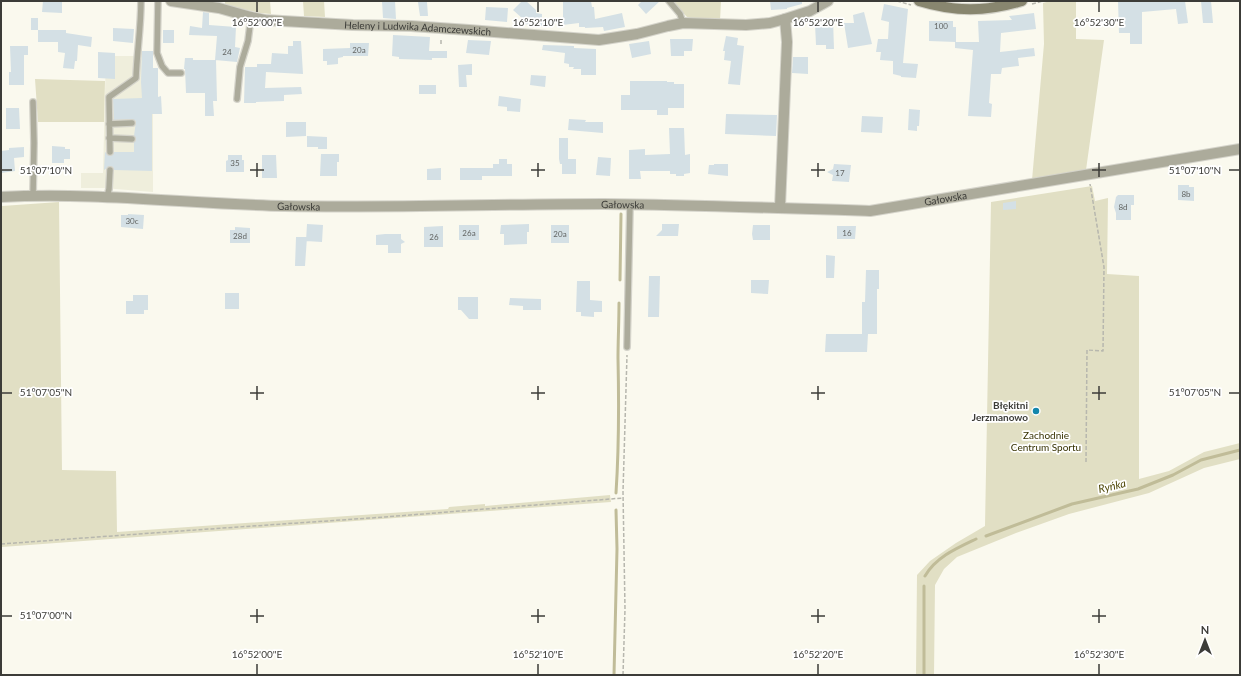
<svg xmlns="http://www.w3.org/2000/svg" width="1241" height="676" viewBox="0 0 1241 676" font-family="Lato,sans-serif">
  <rect width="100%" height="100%" fill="#faf9ee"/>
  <path fill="#efeedc" d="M141,51H153V192L103,188H81V173H103L106,53H115V56H141Z"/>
  <path fill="#e1dfc4" d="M225,1H270L271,14L260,13L225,5Z
    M303,1H324L325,17L304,16Z
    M672,1H721L720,21L695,20L687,17Z
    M1050,1H1076V39L1104,40L1086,170L1032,180L1044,44L1043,3Z
    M35,79L105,81L104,122H38Z
    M1092,186L1095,201L1108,198L1107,274L1139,276V479L1169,471L1204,452L1240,443V459L1204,468L1149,493L1069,514L1016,533L957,557L944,569L935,585L934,675H916L917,575L930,561L956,543L985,526L991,202Z
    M59,202L62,470L116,471L117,532L448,509L449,507L485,504V506L610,495L611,502L2,547L1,675L2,206Z"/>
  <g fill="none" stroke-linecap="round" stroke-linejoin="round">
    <path stroke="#c0bc98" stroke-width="3" d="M620,280L621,214
      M616,493C619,448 619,403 618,358C618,340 619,322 619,303
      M986,536L1072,504L1138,489L1173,475L1201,460L1240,450
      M925,576C936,557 957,548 976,539
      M924,586V675
      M614,675L617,549L616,510"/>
  </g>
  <path fill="#d4e0e5" d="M43,1L62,2V13L42,12Z
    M382,1H395L396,19L383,18Z
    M522,1H526L536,10V13L542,14V26L523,24V19L513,10Z
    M563,1H591L592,7H594L595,19L622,13L625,27L604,31L603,27L585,28V27H579V23L563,25Z
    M642,1H660L646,14L638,5Z
    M770,1H802V4L787,8V9L771,10Z
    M1118,1H1185L1188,23L1178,24L1176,9L1142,12V44H1130V33H1119Z
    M1201,1H1211L1213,23H1203Z
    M418,2H427L428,16H420Z
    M884,4L908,9L903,63L918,64L916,78L901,77V76L893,74V61L880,60L881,52H876L878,39H888L889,22L881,20Z
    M486,7L508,8L507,22L485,20Z
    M203,12L209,13V25L236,27L235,47L240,48L237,62L215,60L217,36L189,35L190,26L202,28Z
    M864,12L872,44L848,48L844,23H854L853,15Z
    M1034,13L1036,29L1001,33L1000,52L1034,48L1035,56L1018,58L1019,66L1002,68L1001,74H991L989,103L992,104L991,117L968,116L973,50L955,48V42H979L978,21L1012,20L1009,16Z
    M31,18H38V30H66V33L92,37L91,47L78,45L77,61H75L74,69L63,68L65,53L58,52V42H38V30H31Z
    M825,19H833L834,49H826V45H816L815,24H825Z
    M929,21H953V27H956V42L929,41Z
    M113,28L134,29L133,43L113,41Z
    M163,30H174V43H163Z
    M393,35L430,37L429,51H447V58H432V60L399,59V57L392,56Z
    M726,36L738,38L737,45L744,46L740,85L728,84L731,61L724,60L725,51H723Z
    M670,39H693L692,51H684V56H671Z
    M468,40L491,41L489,55L466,53Z
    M293,41H301L303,74L266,72L265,88L301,87L302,94L284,95V101L256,102V103H244L245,67H257V64H271L272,53L288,54V46H293Z
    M649,41L651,54L632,58L629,44Z
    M350,43H369L368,56H343V57L338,58V64L327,65V61H323V49L350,48Z
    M543,45L574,46V48L596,49V75H581V69H573L574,67H569V64L564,63L565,53L542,50Z
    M10,46H28V55H24V85H9V72H11Z
    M142,51H153V68H158V97L161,96L162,114H152V171L114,170L113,167L110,166L104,170L105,152L110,156L112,155L114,152H134V142L136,140L134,136L136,121L132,119L114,120L113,99L142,98L141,82Z
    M98,52L115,53V79L98,78Z
    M793,57H808V74L792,73Z
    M185,58H193V60H216L217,101H213L214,116H205V93H186L185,69H184Z
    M472,64V75H466L467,87H459L458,65Z
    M531,75L546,76L545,87L530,85Z
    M630,81H667V82H674V84H684V108H668V115H657V110H621V95H630Z
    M419,85H436V94H419Z
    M499,96L521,99L520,112L507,111V107L498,106Z
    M6,108H19L20,129H6Z
    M909,109L920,110L919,126H917V131L908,130Z
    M726,114L777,115L776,136L725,134Z
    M862,116L883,117L882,133L861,132Z
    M569,119L586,120L585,122H603V133L568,130Z
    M286,122H306V136L286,137Z
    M669,128H684L685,155L690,154V173L684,174V176H676V174H670V171H640L641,179H629V150L645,149V155L670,154Z
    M307,136L327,137V149H318V147H307Z
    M559,138H568V159H576V174H562V164H560L559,159Z
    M52,146L65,147V149H70V159H64V163H52Z
    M24,147V157L14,158L15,171L1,173V151L9,150V148Z
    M321,154H339V162H337V176H320Z
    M228,155H242V160H244V172H226V161L228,160Z
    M262,155H276L277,178H262Z
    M598,157L611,158L610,176L596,175Z
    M499,159H507V164H512V176H482V180H460V168H493V164H499Z
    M714,164H728V176L708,174L709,165H714Z
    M834,164L851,165L849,182L832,181L833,175L827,172L833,169Z
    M441,168V180H427V169Z
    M1178,185H1189V187H1194V201L1178,200Z
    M1118,195H1134V205H1131V220H1116V213L1114,207L1116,197Z
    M1016,201V209L1003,210V203Z
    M128,214L144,215L143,229L121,227V215H128Z
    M307,224L323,225L322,242L306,241Z
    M529,224V232H527V244L504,245V234H500L501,225Z
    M662,224H679L678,236H656L662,230Z
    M459,225H479V240H459Z
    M551,225H569V243H551Z
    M753,225H770V240H753L752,234Z
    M443,226V247H424V227Z
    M837,226H856L855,239H837Z
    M235,227L250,228V243H230V230H235Z
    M385,234H401V239L405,242L401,244V253H388V245H376V235Z
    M296,237H307L305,266H295Z
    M826,255L835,256L834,278H826Z
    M866,270H879V289H877V334H868L867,352H825L826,334H862V302H865Z
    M649,276H660L659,317H648Z
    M751,280H769L768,294L751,293Z
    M577,281H590V300L602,301V312H594V317L581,316V312H576Z
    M225,293H239V309H225Z
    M133,295H148V310H144V314H126V301H133Z
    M458,297H478V319H469L461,310H458Z
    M510,298L541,299V310H523V306L509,305Z"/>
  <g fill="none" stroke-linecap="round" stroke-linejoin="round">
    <defs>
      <path id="lane" d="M158,1L157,53L162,66L168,73H181
        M669,1L680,14L683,23
        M237,99L240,67L248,41L251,17
        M109,124L132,123
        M109,138L132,139
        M110,152L109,97L136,78C137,52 141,27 141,1
        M33,196L34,143L33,102
        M107,197L109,189L110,170
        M627,347L630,205"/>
      <g id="street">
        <path id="s1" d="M171,1L219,8L251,17L265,20L353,25L411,26L469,30L599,40L637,34L668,26L683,23L746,25L770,23L785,19L810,11L828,1"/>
        <path id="s2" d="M1,197C96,192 190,204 285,206C391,208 497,204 604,204C693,205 781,208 870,211L1240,149"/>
        <path d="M780,207L787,42L785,19"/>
      </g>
      <path id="secondary" d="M919,1C955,12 986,12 1022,1"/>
    </defs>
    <use href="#lane" stroke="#d4d3ca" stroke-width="8"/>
    <use href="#street" stroke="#d4d3ca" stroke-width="12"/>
    <use href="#secondary" stroke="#d4d3ca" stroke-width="12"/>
    <path stroke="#b7b7ae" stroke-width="1.5" stroke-dasharray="4 2" stroke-linecap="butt" d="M897,1L911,5
      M1032,4L1043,1
      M441,44V38
      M1086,462L1087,350L1103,351L1104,267L1090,184
      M1,544L180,531L385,517L623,498
      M623,675L625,609L623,492L627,355"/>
    <use href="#lane" stroke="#acab9b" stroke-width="5.5"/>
    <use href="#street" stroke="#acab9b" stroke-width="10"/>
    <use href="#secondary" stroke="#88866f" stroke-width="10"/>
  </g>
  <path fill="none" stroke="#3c3c38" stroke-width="1.5" d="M257,2V12M538,2V12M818,2V12M1099,2V12M257,163V177M538,163V177M818,163V177M1099,163V177M2,170H12M250,170H264M531,170H545M811,170H825M1092,170H1106M1229,170H1239M257,386V400M538,386V400M818,386V400M1099,386V400M2,393H12M250,393H264M531,393H545M811,393H825M1092,393H1106M1229,393H1239M257,609V623M538,609V623M818,609V623M1099,609V623M2,616H12M250,616H264M531,616H545M811,616H825M1092,616H1106M257,664V674M538,664V674M818,664V674M1099,664V674"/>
  <circle fill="#1286ac" stroke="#fff" stroke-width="1.5" cx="1036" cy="411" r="4"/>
  <g text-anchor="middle" stroke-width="3.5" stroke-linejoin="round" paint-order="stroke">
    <g font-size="8" fill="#626563">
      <text x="941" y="29">100</text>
      <text x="359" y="53">20a</text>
      <text x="227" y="55">24</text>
      <text x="235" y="166">35</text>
      <text x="840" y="176">17</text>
      <text x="1186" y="197">8b</text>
      <text x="1123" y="210">8d</text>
      <text x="132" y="224">30c</text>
      <text x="469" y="236">26a</text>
      <text x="847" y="236">16</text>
      <text x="560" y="237">20a</text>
      <text x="240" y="239">28d</text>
      <text x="434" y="240">26</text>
    </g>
    <g font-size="10" fill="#3c3c38" stroke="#fff">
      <text dy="4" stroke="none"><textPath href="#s1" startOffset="249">Heleny i Ludwika Adamczewskich</textPath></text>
      <text dy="4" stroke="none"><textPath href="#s2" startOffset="946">Gałowska</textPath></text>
      <text dy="4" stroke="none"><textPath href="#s2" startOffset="622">Gałowska</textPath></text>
      <text dy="4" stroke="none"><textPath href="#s2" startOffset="298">Gałowska</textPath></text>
    </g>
    <g font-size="10" font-weight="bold" fill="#3c3c38" stroke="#fff" text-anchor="end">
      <text x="1028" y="409">Błękitni<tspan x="1028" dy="12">Jerzmanowo</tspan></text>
    </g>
    <g font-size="10" fill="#373202" stroke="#fff">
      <text x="1046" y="439">Zachodnie<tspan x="1046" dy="12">Centrum Sportu</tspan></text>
    </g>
    <g font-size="11" font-style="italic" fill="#504909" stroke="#fff">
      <text transform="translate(1112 486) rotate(-13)" y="4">Ryńka</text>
    </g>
  </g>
  <g font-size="10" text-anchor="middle" fill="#3c3c38" stroke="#fff" stroke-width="3.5" stroke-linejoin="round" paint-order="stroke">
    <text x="257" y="26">16°52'00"E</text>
    <text x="538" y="26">16°52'10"E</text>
    <text x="818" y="26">16°52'20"E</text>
    <text x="1099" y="26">16°52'30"E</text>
    <text x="46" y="174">51°07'10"N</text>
    <text x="1195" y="174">51°07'10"N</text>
    <text x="46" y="396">51°07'05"N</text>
    <text x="1195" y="396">51°07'05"N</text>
    <text x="46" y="619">51°07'00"N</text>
    <text x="257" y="658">16°52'00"E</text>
    <text x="538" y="658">16°52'10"E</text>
    <text x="818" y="658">16°52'20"E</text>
    <text x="1099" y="658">16°52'30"E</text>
  </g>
  <rect width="1241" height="676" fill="none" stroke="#3c3c38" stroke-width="4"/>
  <g transform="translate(1205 640)" stroke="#ffffff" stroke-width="3" paint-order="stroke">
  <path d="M0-3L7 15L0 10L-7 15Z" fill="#3c3c38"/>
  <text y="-6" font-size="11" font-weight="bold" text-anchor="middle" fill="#3c3c38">N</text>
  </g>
</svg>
